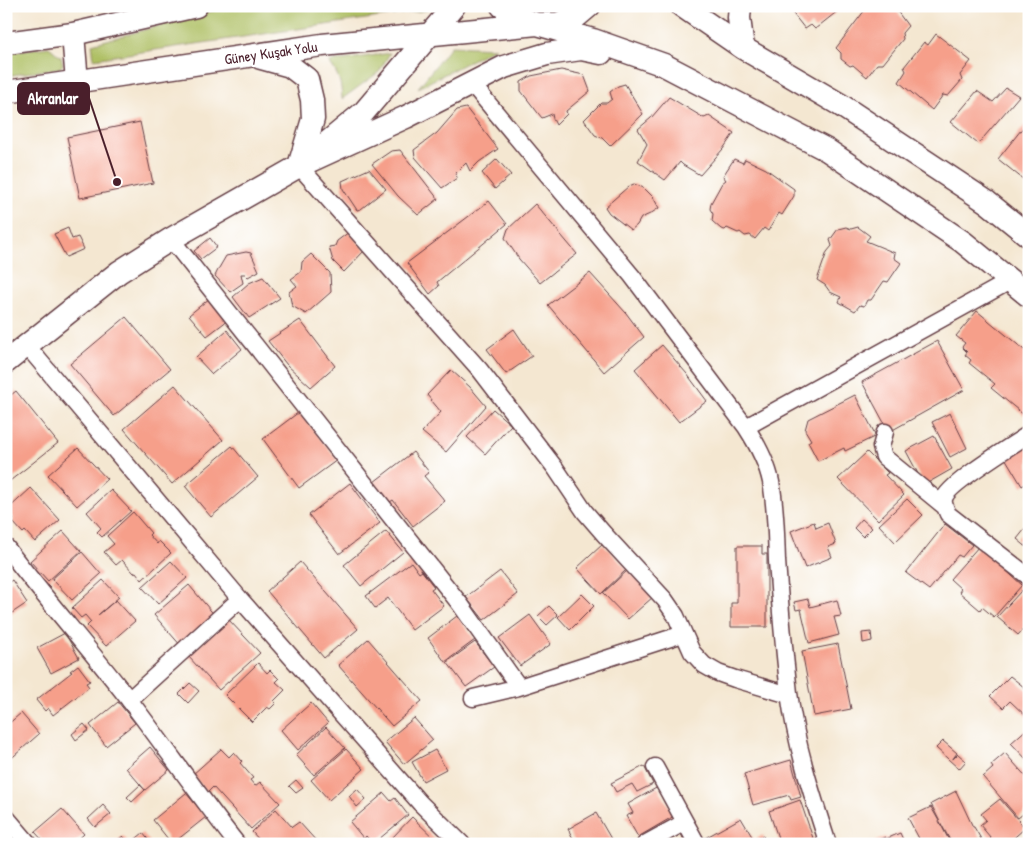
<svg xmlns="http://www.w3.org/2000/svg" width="1035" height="850" viewBox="0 0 1035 850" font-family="'Patrick Hand',sans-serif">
  <rect width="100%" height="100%" fill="#fff"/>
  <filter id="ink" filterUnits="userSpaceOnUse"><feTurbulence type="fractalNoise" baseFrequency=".02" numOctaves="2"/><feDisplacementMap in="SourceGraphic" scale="10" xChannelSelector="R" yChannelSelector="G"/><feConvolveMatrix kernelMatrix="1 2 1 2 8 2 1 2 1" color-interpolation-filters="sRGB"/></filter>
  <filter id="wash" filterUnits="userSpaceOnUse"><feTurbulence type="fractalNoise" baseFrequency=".0096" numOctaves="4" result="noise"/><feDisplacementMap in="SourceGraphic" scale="20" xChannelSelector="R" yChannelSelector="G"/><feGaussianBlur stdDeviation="1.12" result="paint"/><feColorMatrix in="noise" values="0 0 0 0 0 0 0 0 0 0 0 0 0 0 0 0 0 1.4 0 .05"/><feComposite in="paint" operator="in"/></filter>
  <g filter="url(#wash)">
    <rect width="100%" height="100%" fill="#f4e7d1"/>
    <path fill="#aebf63" stroke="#7c6f47" d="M231,6H428L427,10L94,59L92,44Z
      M451,46L495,48L418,88Z
      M49,47L61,57L63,64L60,68L6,76V52Z
      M390,53L379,72L342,99C341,82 339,75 329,62Z"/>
    <g id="blocks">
      <path fill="#f69f8a" d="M787,6H844L815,29L811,25L805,29Z
        M868,6H890L897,11L908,26L902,33L903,39L883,64H877L867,77L853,65L850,66L841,59V53L836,48Z
        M936,34L971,61L960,75L962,80L948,96L943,95L932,110L899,82L906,71L904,67L924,42L928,45Z
        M561,70L584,75L590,91L566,111L567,114L556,125L553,119L552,114L542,118L538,113L521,91V82L531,76Z
        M625,84L643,114L610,146L602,138L595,135L584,120L601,103H607L612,99L610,92L618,86Z
        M1006,88L1019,96L978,144L951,122L977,91L993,102Z
        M669,97L704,118L709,116L734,133L723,149L700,175L683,165L680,162L665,180L638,161L647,144L638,129L651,118Z
        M466,108L498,149L479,162L470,171L466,163L456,173L457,178L442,188L415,157L414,150L437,133L457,110Z
        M1029,120V184L998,159Z
        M140,122L153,183L80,198L67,137Z
        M400,150L438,199L418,215L398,196L372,164L391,151Z
        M497,159L511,175L495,189L482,173Z
        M734,159L743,163L745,159L766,169L794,189V196L782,215L779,213L768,231L764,228L755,239L750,235L745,236L740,232L738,233L727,228L725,230L721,229L712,221L713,214L710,209L711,203L722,183L726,180L723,176Z
        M369,169L386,189L361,209L357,210L343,189L342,181Z
        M634,184L644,188L653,197L659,208L650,214L641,218L637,225L631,230L609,213L605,207L629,186Z
        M489,201L507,224L437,282L439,286L430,294L407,263Z
        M535,204L577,254L540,283L519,259L505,238L508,229Z
        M846,227L851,229L858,227L870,236L866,241L895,253L894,258L901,263L888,282L884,281L871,300H867L864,306L860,305L855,311L839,302L841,297L830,292L825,285L817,280L827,252L832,246L830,240L838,229Z
        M68,228L72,239L78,237L84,249L66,257L54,234Z
        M349,232L365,250L344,272L333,261L329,247L335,246L337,241Z
        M210,238L217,247L201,259L194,251Z
        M246,252L251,253L259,271L248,277L245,274H241L243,283L230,292L215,276L219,268L226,256Z
        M311,254L330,273L331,292L306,314L292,306L289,292L297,286L291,279L301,272L302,262Z
        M590,273L626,313L644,337L604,372L548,305Z
        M263,277L280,298L249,318L233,297L249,283Z
        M210,298L228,320L207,336L189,315Z
        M977,311L1029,354V408L1024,415L991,388L995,384L969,363L971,360L965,355L967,352L962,347L965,343L956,336Z
        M126,317L170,369L114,416L70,364Z
        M300,320L335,366L311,387L287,365L268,341Z
        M514,329L532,356L506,374L487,349Z
        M227,330L242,349L212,374L196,357Z
        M937,341L964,390L889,432L862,382Z
        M662,345L687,374L707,401L679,422L635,369Z
        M451,370L470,387L486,406L446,452L422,432L441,412L427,395Z
        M175,385L223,440L172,484L124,429Z
        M16,391L58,443L6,484V399Z
        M855,395L876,436L845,451L844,448L818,461L808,442L811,440L805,430L808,419Z
        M493,409L511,425L485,454L467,437Z
        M299,412L337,460L299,488L263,439Z
        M950,413L967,448L950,457L932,422Z
        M934,436L952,469L924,485L906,451Z
        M1029,441V482L1022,486L1004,456Z
        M232,446L258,477L211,517L185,486Z
        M78,448L107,479L77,506L48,475Z
        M413,452L429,472L424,476L445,501L413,526L393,500L390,502L374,482Z
        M867,452L888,473L885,475L904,495L878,520L838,479Z
        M350,483L380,523L339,554L309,515Z
        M31,488L60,520L35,542L25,531L23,533L12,521L14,519L6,511Z
        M111,490L131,511L102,537L97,532L101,528L87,512Z
        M907,499L923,515L895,542L879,525Z
        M133,512L151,533L149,535L157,544L159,541L171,553L142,580L136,572L134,573L122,560L116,565L104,552L114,544L107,536Z
        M862,519L872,528L863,537L854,528Z
        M814,522L816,528L828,523L836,544L828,547L832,557L805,568L791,531Z
        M945,524L972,545L962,557L958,555L929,590L906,573Z
        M1029,524V549L1017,539Z
        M63,531L81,551L48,581L30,561Z
        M386,531L403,552L361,586L344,565Z
        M603,544L627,569L601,594L577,568Z
        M737,546H762V554H767V627H731V603H737Z
        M979,546L1022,585L994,617L982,607L980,610L959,592L961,589L950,579Z
        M82,552L101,574L72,600L52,579Z
        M171,561L187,578L158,604L142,587Z
        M300,562L358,629L324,658L267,591Z
        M411,562L419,573L422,571L434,587L431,589L444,606L412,630L388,598L375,608L366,596Z
        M628,570L653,597L628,619L603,593Z
        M500,571L518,594L484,620L466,597Z
        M12,580L27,603L6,617V584Z
        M103,580L119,597L98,615L116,600L135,621L106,646L87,626L91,622L85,615L81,618L72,608Z
        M189,585L216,617L182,647L154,615Z
        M1022,590L1029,596V626L1027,625L1018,635L997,617Z
        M582,594L594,606L570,630L558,617Z
        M808,599L810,607L837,600L841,616L834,617L839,635L809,643L801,609L796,610L794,602Z
        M549,606L558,615L547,625L538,616Z
        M530,615L551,644L520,666L499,638Z
        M457,616L475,640L445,662L428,638Z
        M228,619L260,653L219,690L188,656Z
        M871,632L872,641L863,643L862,633Z
        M65,633L79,658L51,673L37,648Z
        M368,639L422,701L392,726L338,665Z
        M475,642L494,667L466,687L447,662Z
        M838,644L851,709L814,716L802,651Z
        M258,663L267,673L270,670L279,679L276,682L285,690L274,701L276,703L270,709L267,707L252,722L225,695Z
        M78,665L90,681L86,683L89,687L53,715L48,708L45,711L36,700L72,672L70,671Z
        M1010,676L1029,691V719L1010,701L1003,708L990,696Z
        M190,683L199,691L188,703L179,694Z
        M118,702L135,723L106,746L90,725Z
        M311,703L328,723L298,750L281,730Z
        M21,713L39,734L6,763V726Z
        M414,718L433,740L404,764L385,742Z
        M84,724L89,730L76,740L72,734Z
        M326,727L345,748L314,775L296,755Z
        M1029,727V762L1011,743Z
        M943,741L957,753L952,760L958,754L966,761L959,769L936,748Z
        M150,747L169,770L145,790L126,768Z
        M221,749L229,757L234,752L242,761L240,763L253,778L250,780L255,786L260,782L280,803L251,829L213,787L208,792L192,775Z
        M346,749L364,769L329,800L311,780Z
        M435,750L446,769L423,781L412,762Z
        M1005,753L1029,780V809L1018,818L983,777L993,768L991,765Z
        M791,760L801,797L791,800L789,795L753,805L744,774Z
        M644,766L653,784L637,792L632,784L616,792L611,783Z
        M296,780L303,788L296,793L289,786Z
        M140,785L145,790L132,802L127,797Z
        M658,787L674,816L638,837L626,816L633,813L628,804Z
        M357,789L366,799L357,807L349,796Z
        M956,791L973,827H974L984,844H952L939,820L931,804Z
        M186,793L206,817L172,844L153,820Z
        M384,793L391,801L395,798L408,815L373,844L366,836L364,839L350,822Z
        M1000,799L1025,828L1007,844H996L980,825L986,820L981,814Z
        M800,800L815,844H780L769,811Z
        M103,805L111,814L95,827L88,819Z
        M931,807L939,821L951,844H922L908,818Z
        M62,809L84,834L73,844H46L35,832Z
        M276,809L292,827L299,822L318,843L317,844H263L252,832Z
        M596,813L614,844H576L568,829Z
        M412,817L440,844H396L391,839Z
        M741,818L754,840L763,835L765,844H708L705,838Z
        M143,833L150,842L148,844H133L132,842Z
        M900,833L905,844H870L885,837L886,839Z
        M681,834L686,844H662Z
        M123,836L130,844H113Z"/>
    </g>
  </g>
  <g filter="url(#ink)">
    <use href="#blocks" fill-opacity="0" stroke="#643d44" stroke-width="1"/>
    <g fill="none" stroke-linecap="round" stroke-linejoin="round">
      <defs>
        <path id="street" d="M472,84L632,276L746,427C757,444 767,462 771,482C776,508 776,535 777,561C780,605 784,650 789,693C796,745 812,795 828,844
          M299,166L480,370L556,469L585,512L604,534L665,600L676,616L692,652L704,665L718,673L735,679L789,695
          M171,239L460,604L519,687
          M27,346L240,599L420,803L462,844
          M746,427L1010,281
          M885,432L881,447L884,457L944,506
          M1029,434C1014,444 947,485 944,499C943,504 946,509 948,514L1029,577
          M6,547C46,600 90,649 130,701C166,748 200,797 237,844
          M473,698L519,687L683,634
          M129,700L240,599
          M655,767L697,844
          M6,817L29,844
          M645,844L685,822"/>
        <path id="secondary" d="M454,6L364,112L299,166L406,117L504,67L547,54L581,49L601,53
          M502,6L518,18L537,24H557L576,17L589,6
          M682,6L743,48L839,104L987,202L1029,236
          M740,6L739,18L743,48
          M73,34L77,82
          M6,43L73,34L196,6
          M6,92L322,45L537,24L593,40L664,65L827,150L963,242L1029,296
          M6,362L119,272L171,239L299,166L313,119L312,100L307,79L290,66L261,58"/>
      </defs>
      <use href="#street" stroke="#643d44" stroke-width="19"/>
      <use href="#secondary" stroke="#643d44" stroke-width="25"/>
      <use href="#street" stroke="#fff" stroke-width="16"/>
      <use href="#secondary" stroke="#fff" stroke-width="22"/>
    </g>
  </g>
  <g text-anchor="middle" stroke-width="4.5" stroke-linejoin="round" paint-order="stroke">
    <g font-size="15" fill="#4a1f2b" stroke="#fff">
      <text transform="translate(271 53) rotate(-8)" y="5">Güney Kuşak Yolu</text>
    </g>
  </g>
  <path fill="none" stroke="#4a1f2b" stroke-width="2" d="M117 182L89 98"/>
  <circle fill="#4a1f2b" stroke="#fff" stroke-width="2" cx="117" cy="182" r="5"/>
  <rect fill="#4a1f2b" stroke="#4a1f2b" stroke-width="2" x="18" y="83" width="71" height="31" rx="5"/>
  <g font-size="16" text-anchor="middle" font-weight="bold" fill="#fff">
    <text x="53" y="104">Akranlar</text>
  </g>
  <rect width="1035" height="850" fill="none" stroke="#fff" stroke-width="25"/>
</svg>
